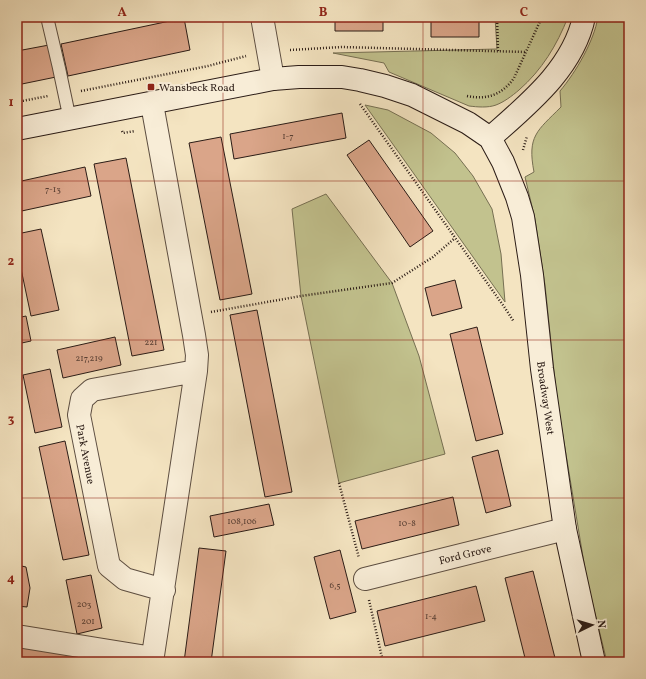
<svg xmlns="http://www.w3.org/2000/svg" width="646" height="679" viewBox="0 0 646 679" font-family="Vollkorn,serif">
  <rect width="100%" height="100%" fill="#f4e4c1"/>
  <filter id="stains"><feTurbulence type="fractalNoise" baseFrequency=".005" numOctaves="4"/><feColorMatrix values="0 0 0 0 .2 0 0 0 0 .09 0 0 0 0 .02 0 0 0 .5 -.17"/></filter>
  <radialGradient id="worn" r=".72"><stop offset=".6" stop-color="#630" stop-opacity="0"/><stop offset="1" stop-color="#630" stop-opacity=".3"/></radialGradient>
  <path fill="#c2c28e" stroke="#766f52" d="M495,17H568C557,45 542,70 519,90C512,96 504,102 496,105C488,108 477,107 469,106L389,72L384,63L333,53L497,49Z
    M598,17H629V662H607L587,581L557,400L545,285L535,219L525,177L534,172C527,136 537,131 561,107L560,91C576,72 594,41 598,17Z
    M365,105L388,110L431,133L455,153L473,176L492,209L501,254L505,302Z
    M326,194L392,283L419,356L445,454L339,483L301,296L292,209Z"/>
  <path fill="#daa589" stroke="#2b1c16" d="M335,17H383V31H335Z
    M431,17H479V37H431Z
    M184,18L190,50L68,76L61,44Z
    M49,45L56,77L17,85V51Z
    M342,113L346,138L234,159L230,134Z
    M221,137L252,294L220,300L189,143Z
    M369,140L433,231L410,247L347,155Z
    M126,158L164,350L132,356L94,164Z
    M85,167L91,196L17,212V182Z
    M41,229L59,310L31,316L17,250V234Z
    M455,280L462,308L432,316L425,288Z
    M257,310L292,492L265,497L230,315Z
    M26,316L31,341L17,344V318Z
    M477,327L503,434L476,441L450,334Z
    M115,337L121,365L63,378L57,350Z
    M50,369L62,427L35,433L23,375Z
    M65,441L89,555L63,560L39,447Z
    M498,450L511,506L486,513L472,457Z
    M453,497L459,525L362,549L355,521Z
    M269,504L274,525L214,537L210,516Z
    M199,548L226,551L211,662H184Z
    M340,550L356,612L330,619L314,557Z
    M17,565L26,567L30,588L27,607L17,606Z
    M533,571L556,662H526L505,578Z
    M91,575L102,628L77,634L66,580Z
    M476,586L485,621L385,646L377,611Z
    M17,640L74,649L72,662H17Z"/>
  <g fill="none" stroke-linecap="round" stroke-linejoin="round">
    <defs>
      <path id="lane" d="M47,17L59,68L70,120"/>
      <path id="street" d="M262,17L273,79
        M365,579L565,529
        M164,590L125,579L109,566L79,415L82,399L92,390L196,371
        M17,636L153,658
        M152,662L196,371L197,355L194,335L152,104"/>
      <path id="secondary" d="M17,129L273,79L299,77H342L360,80L385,86L412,95L468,123L490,138L503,162L517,197L523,217L532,275L542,369L565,529L594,662
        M490,138C527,105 573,69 584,17"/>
    </defs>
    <use href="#lane" stroke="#5d4e41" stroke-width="14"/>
    <use href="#street" stroke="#5d4e41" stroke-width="24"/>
    <use href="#secondary" stroke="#2b1c16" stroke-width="24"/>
    <path stroke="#2b1c16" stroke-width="2.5" stroke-dasharray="1 2" stroke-linecap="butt" d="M497,17L498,51
      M290,50L342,47L526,52
      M81,91L208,66L246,56
      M467,96C487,100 502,95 514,78L542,17
      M17,102L48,96
      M360,104L505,308L514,322
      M122,131L123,133L135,131
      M523,150L527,136
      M211,312L301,296L392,283L433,257L455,238
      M339,483L359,558
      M369,600L383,662"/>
    <use href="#lane" stroke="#f8edd7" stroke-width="12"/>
    <use href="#street" stroke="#f8edd7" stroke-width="22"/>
    <use href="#secondary" stroke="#f8edd7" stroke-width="22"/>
  </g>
  <path fill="none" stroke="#8f2418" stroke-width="1" stroke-opacity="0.55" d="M223,17V662M423,17V662M17,181H629M17,340H629M17,498H629"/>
  <rect fill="#8f2418" stroke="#f8edd7" stroke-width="1.5" x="147" y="83" width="8" height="8" rx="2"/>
  <g text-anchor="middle" stroke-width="4" stroke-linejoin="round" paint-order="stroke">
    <g font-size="9" fill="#573e33">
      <text x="288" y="139">1-7</text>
      <text x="53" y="192">7-13</text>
      <text x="151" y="345">221</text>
      <text x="89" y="361">217,219</text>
      <text x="242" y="524">108,106</text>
      <text x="407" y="526">10-8</text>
      <text x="335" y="588">6,5</text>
      <text x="84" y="607">203</text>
      <text x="431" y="619">1-4</text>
      <text x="88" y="624">201</text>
    </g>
    <g font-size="11" fill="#2b1c16" stroke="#f8edd7" text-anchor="start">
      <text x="159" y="91">Wansbeck Road</text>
    </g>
    <g font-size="11" fill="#2b1c16" stroke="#f8edd7">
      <text transform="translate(546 398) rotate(82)" y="4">Broadway West</text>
      <text transform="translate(86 454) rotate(79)" y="4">Park Avenue</text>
      <text transform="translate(465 554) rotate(-14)" y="4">Ford Grove</text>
    </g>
  </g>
  <rect width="646" height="679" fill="none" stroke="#f4e4c1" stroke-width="44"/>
  <g transform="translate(592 625) rotate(85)" stroke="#f8edd7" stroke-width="3" paint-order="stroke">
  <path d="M0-3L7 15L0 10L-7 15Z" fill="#2b1c16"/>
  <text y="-6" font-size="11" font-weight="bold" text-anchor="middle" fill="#2b1c16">N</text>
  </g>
  <rect x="22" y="22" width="602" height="635" fill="none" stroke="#8f2418" stroke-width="1.5"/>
  <g font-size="13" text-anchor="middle" font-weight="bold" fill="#8f2418">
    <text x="122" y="16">A</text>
    <text x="323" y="16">B</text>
    <text x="524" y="16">C</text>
    <text x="11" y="106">1</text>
    <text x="11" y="265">2</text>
    <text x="11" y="423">3</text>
    <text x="11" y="582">4</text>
  </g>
  <rect width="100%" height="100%" filter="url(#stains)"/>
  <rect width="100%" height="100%" fill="url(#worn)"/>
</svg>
